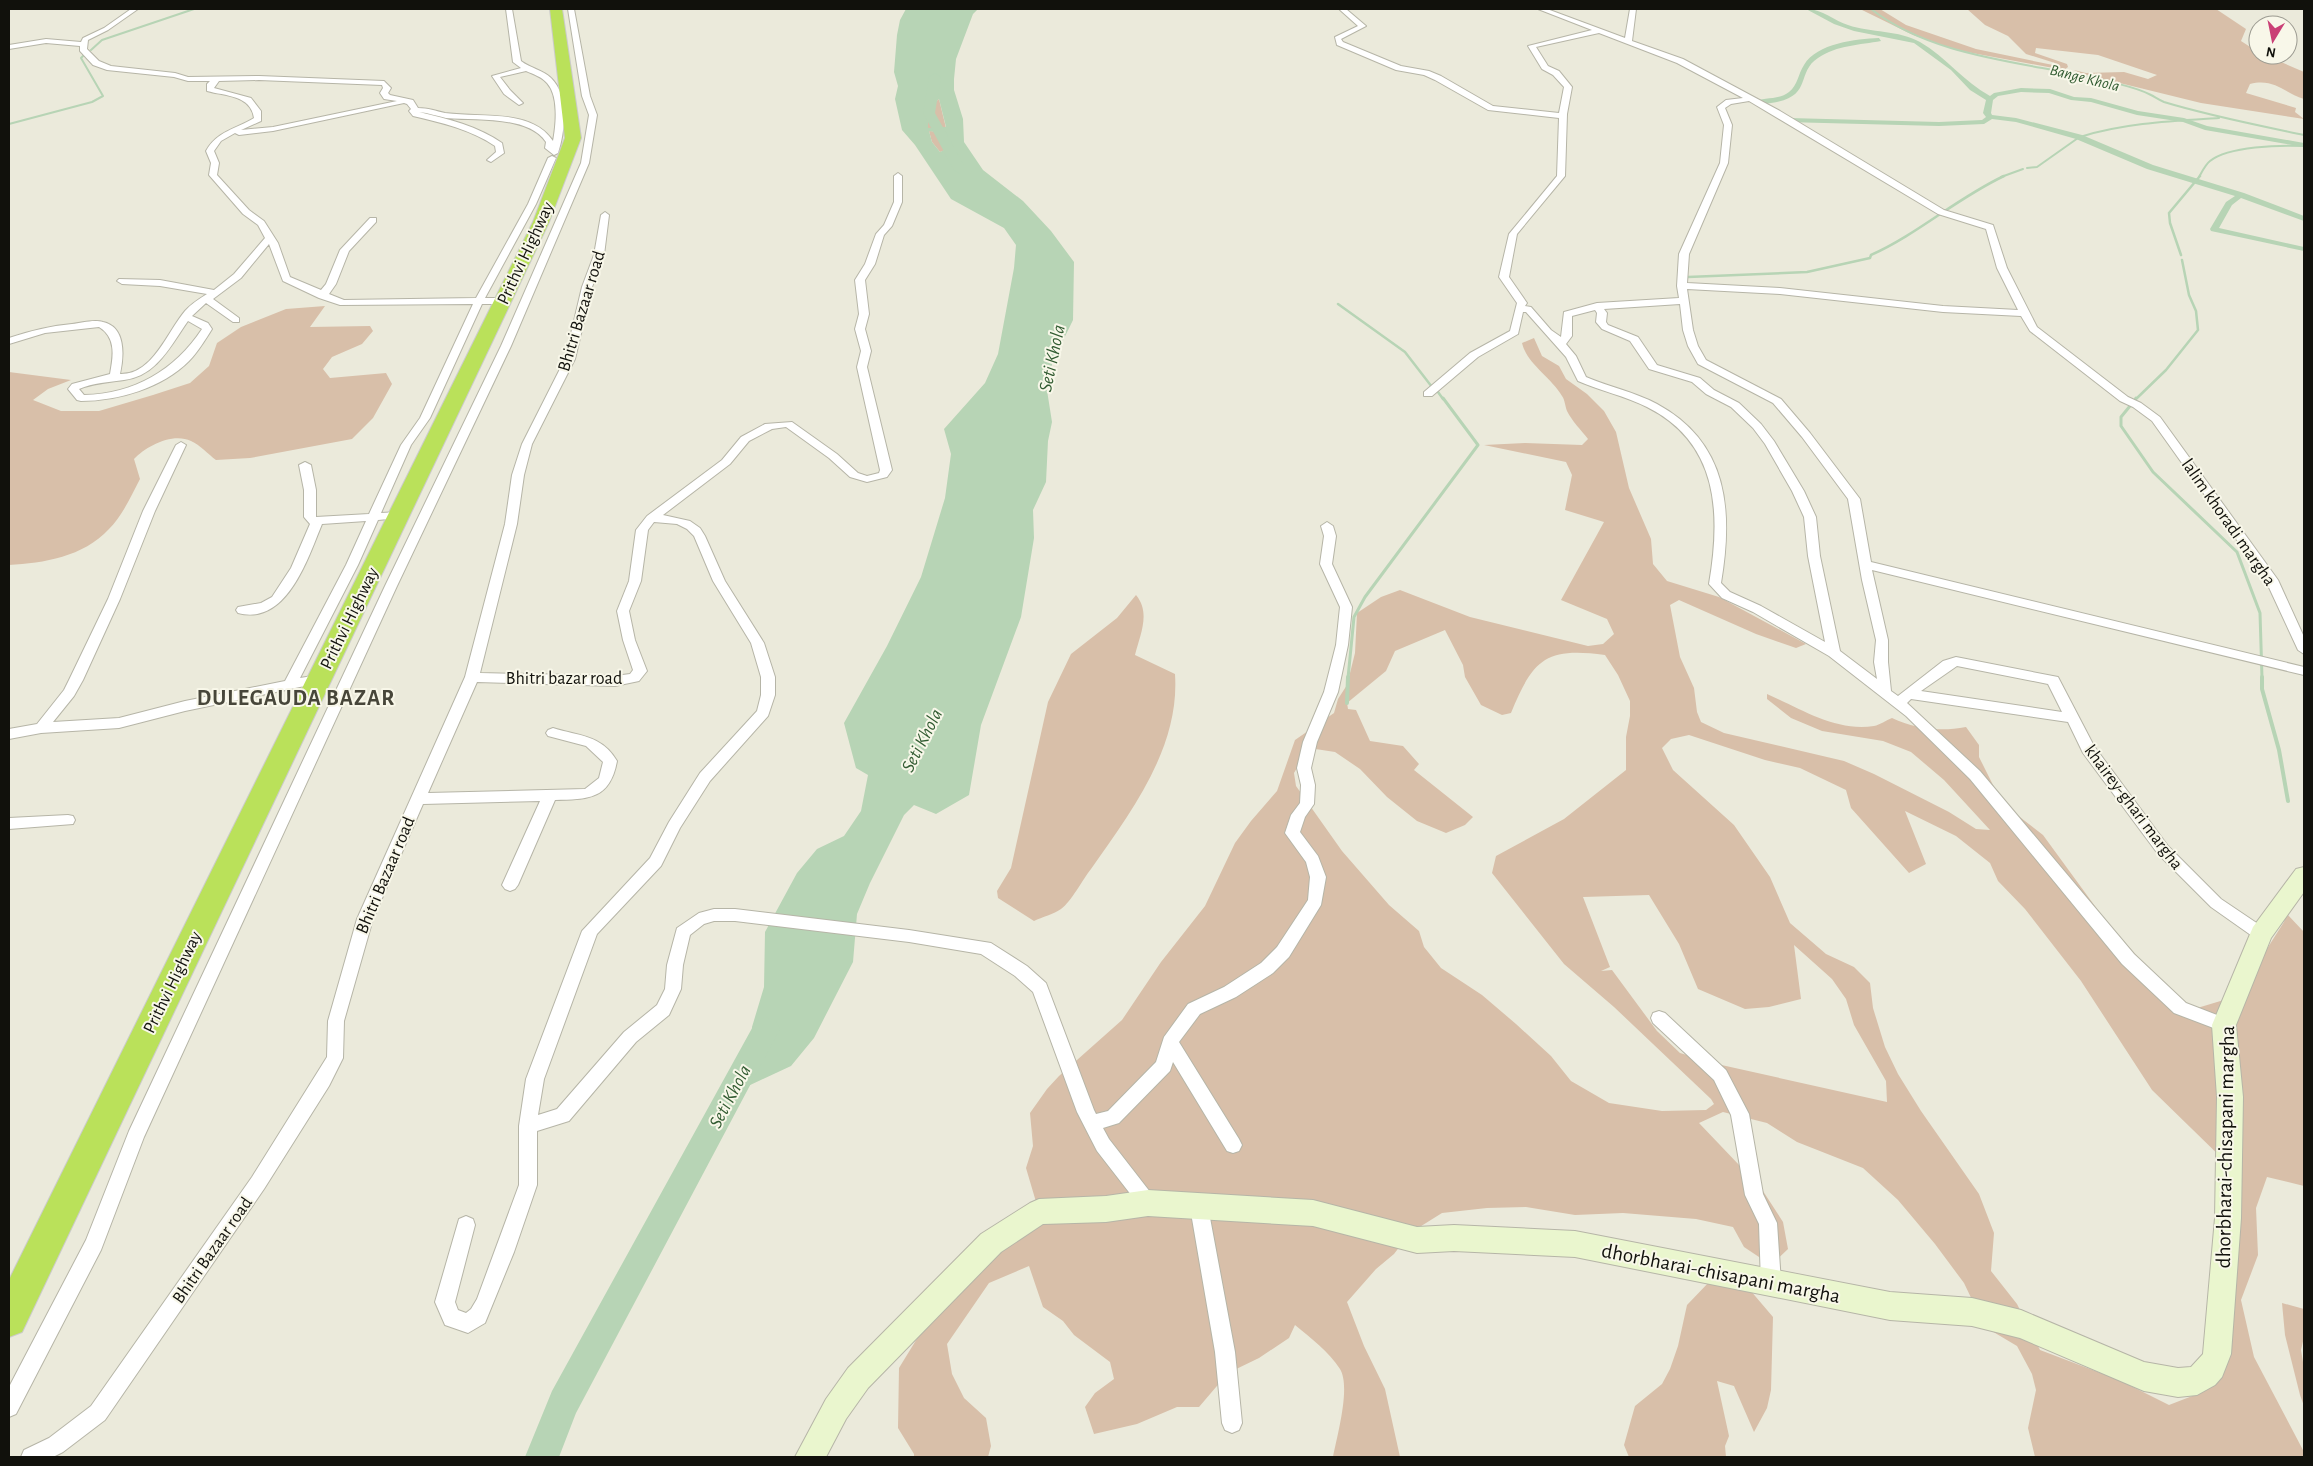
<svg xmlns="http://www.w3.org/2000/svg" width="2313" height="1466" viewBox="0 0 2313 1466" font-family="'Alegreya Sans',sans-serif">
  <rect width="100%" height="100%" fill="#ebeadb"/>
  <path fill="#d8bfa9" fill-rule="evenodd" d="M1860,9H1880L1906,25L1976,49L2053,65L2055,63L2026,54L2008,36L1985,25L1967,9H2216L2246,29L2241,41L2258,52V55H2265L2304,72V99C2283,92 2274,78 2250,84L2246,93L2296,108L2295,112L2304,119L2201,103L2079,73L2074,70L2086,73L2124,72L2148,79L2157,75L2098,55L2036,48L2035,53L2067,64L2068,67L2064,70L1956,50L1913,35Z
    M939,99L946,128H928V108Z
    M929,131L942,132L948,139V149L940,152L932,142Z
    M325,306L310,327L370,326L373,331L362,344L332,357L323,369L330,378L386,373L392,384L373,418L352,439L250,458L216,460C208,454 200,445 191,441C173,432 146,446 134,459L140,479C131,496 123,515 109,529C83,557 44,563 9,565V372L71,380L48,389L33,400L61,411H99L153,395L190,383L209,366L217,343L241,327L286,309Z
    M1534,338L1542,356L1559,366L1566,379L1587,394L1604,411L1616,432L1629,488L1651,539L1653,564L1667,581L1719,597L1806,644L1796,648L1756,634L1679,600L1670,605L1680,657L1694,688L1697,712L1701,722L1724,733L1844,761L1874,774L1949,812L1976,829L1990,830L1944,780L1911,752L1883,741L1822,731L1791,718L1767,699V694C1801,709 1836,732 1874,726C1880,725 1886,720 1892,718C1916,729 1940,732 1966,727L1979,745V757L1996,791L2012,811L2043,835L2108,924L2157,978L2194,1009L2237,996L2284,922L2287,914L2304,932V1186L2267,1177L2256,1208L2258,1255L2241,1300L2254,1357L2304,1452V1457H2035L2028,1428L2036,1390L2032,1374L2017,1346L1985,1327L1964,1283L1935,1244L1898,1200L1863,1168L1797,1142L1767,1123L1723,1112L1699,1123L1761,1188L1783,1222L1788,1249L1771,1265L1744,1247L1733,1227L1696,1219L1623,1213L1575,1215L1526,1207L1487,1208L1442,1213L1410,1233L1394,1254L1376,1269L1347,1302L1364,1346L1385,1389L1400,1457H1333C1337,1436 1351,1387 1340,1369C1329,1352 1311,1338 1295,1325L1289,1338L1259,1358L1228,1373L1199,1407H1177L1137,1424L1094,1434L1085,1407L1095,1393L1114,1379L1110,1362L1074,1335L1063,1321L1043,1307L1029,1266L989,1283L947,1344L952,1374L964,1398L986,1418L991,1446L988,1457H914V1454L898,1428L899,1368L918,1337L934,1305L1039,1212L1026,1168L1033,1146L1030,1113L1047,1089L1059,1076L1122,1020L1161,962L1205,906L1235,843L1251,821L1277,791L1295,740L1334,713L1338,699L1347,685L1355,653L1357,613L1381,597L1400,590L1470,617L1588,646L1603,644L1614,634L1607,619L1561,600L1604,522L1565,510L1572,475L1566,462L1484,445L1525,443L1582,445L1588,439C1581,430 1572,421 1567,411C1565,406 1565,400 1562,396C1551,377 1527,364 1522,343ZM1445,630L1463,665L1465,677L1481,705L1502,715L1511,713C1533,659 1546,647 1605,655L1618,675L1630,701V716L1626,737V770L1564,819L1496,856L1492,873L1564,964L1614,1007L1711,1099L1714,1104L1706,1110L1662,1111L1609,1103L1571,1081L1551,1056L1516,1024L1482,995L1441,968L1424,947L1419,931L1389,905L1342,851L1296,786L1294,773L1309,748L1335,752L1360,769L1387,797L1417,821L1446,833L1465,825L1473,817L1414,770L1419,764L1403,746L1370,741L1356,710L1348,709L1347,703L1386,671L1395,651ZM1689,735L1765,760L1800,768L1846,790L1851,808L1909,873L1926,864L1905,811L1956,836L1990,863L1998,881L2025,909L2081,981L2152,1090L2231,1167L2200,1393L2169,1405L2119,1380L2040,1350L2017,1304L1991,1271L1994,1233L1979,1194L1921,1111L1898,1074L1885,1047L1873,1008L1870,983L1854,967L1826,954L1790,923L1770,877L1734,825L1673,770L1662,748L1671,739ZM1649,895L1679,944L1698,989L1745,1009L1769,1007L1801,999L1794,945L1832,979L1846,999L1854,1025L1886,1081L1887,1102L1717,1064L1680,1053L1657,1031L1612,970L1601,971L1610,967L1583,897Z
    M1136,595C1151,613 1140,635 1135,655L1175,674C1180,748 1131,812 1091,869C1083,879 1071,902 1061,909C1054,914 1042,917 1034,921L998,898L997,891L1011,868L1048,702L1071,654L1117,618Z
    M1711,1280L1750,1290L1773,1317L1771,1390L1767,1408L1754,1432L1734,1386L1717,1381L1729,1436L1725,1446L1726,1457H1629L1624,1445L1635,1406L1662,1384L1670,1369L1678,1346L1687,1305Z
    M2282,1303L2304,1309V1337L2301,1350L2304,1368V1406L2300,1395L2285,1335Z"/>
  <path fill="#b7d4b5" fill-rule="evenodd" d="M906,9H978L973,14L956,59L954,79V90L963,119L964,142L983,170L1023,201L1051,231L1074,262L1073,320L1053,361L1046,384L1052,422L1048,441L1046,482L1033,510L1034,538L1021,617L981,725L969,795L936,814L914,805L904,815L870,883L857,914L853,962L814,1038L791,1066L731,1094L751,1057L752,1027L764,987L765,932L797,873L817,849L844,836L861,811L868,775L856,768L844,723L887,646L921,577L945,498L951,454L944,429L985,383L998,354L1014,268L1016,245L1004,228L951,199L915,145L902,130L895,99L898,86L894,72L897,35L900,20ZM939,99L946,127L928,128V108ZM929,131L942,133L948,139V148L940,152L932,142Z"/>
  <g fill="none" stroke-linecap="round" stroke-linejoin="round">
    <path stroke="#b7d4b5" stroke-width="2" d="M1871,9C1938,61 2035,62 2115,83C2127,86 2140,89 2151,95C2155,97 2159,100 2164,102C2210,116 2257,125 2304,135
      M91,50L102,40L194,9
      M9,124L92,102L103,96L81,58L85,54
      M2080,137C2124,123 2173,121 2219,118
      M2027,168L2037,167L2078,138
      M2001,177L2023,169
      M2199,177C2202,172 2205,165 2210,161C2229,146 2280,145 2304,146"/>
    <path stroke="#b7d4b5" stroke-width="2.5" d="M2181,255L2170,223L2169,213L2200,176
      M1688,277L1807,272L1870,258L1871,255C1918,234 1957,198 2004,176
      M1338,304L1405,352L1432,387
      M1438,392L1443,399
      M2136,399L2166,370L2198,330L2196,311L2189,295L2182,260"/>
    <path stroke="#b7d4b5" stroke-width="3" d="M2134,402L2136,398
      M2130,406L2121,417V426L2153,472L2237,552L2260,613L2262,678
      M1348,678L1354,617L1365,597L1478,445L1443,398"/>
    <path stroke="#b7d4b5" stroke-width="4" d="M2262,677V689L2279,750L2288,801
      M1347,703L1348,677"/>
    <path fill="#b7d4b5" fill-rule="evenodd" d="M1806,9C1820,8 1835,21 1848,25C1871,33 1899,30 1920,42C1946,57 1964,82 1990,96L1994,93L2021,88L2050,89L2074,97L2091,98L2138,111L2184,118L2207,126L2304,143V147L2205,130L2183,122L2137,115L2091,102L2071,100L2049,93L2021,92L1998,96L1993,100L1991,113L1992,115L2016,118L2082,135L2153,165L2244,193L2304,216V221L2241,198L2232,205L2219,228L2304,247V251L2211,231L2210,229L2226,202L2235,196L2147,169L2076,139L2016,122L1992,119L1984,124L1939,126L1786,122V118H1789L1939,122L1982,120L1986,117L1983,113L1986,100L1970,90L1951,70L1914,43L1854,31L1834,24Z
      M1879,38L1881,41C1860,45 1837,45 1818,58C1795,73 1814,97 1771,103C1765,104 1758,106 1753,103C1763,96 1778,101 1789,92C1798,85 1798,74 1804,65C1817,43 1856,39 1879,38Z"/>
    <path fill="#b7d4b5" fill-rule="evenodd" d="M935,73L941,77L935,113L964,165L972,171L970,174H960L954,170L923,113L929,77Z
      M766,1017L776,1021L780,1029L576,1413L559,1457H525L552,1391L756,1021Z"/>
    <defs>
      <path id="street" d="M131,9H138L108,30L88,40L87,49L99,61L111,66L175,73L188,77L259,76L384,81L391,88L388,93L390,95L413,100L418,108C428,108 436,111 445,113C479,118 531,108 553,141C556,125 559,96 547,83C542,77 533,74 526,71L500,77L510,90L523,103L519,105L504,94L492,76L521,68L513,62L506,9H512L521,61C530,68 543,70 551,78C569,95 565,132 558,153L554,155L545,148L546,142C528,115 476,121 446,118C437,116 429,113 419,112C449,119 477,126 502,143L504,153L491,162L487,160L496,152L495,146C470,129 442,123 413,116L409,111L411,109L407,104L404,103L273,131L239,135L235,133L221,141L214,151L219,163L217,175L249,210L264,221L278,243L290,277L321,290L326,284L340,250L370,218H376V222L349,251L336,284L329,294L344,300L476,298L528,204L548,158L552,156L556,158L536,204L485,298H504L509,301L504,304H482L430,418L411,445L381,513L399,512L405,515L399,518L378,520L358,565L300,678L319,675L324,676L326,679L324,682L185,711L119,728L41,733L9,739V729L37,724L64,690L69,680L108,599L143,511L176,445L181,442L186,445L155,511L120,599L83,680L74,696L53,722L119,718L185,701L285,681L346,565L366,521L322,524C308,558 287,626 238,613L236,610L238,607L261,603L272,597L291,568L310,524L304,517V490L299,465L305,462L311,465L316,490V517L369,514L401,445L420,418L473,304L340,305L319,298L283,281L269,244L241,278L213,299L239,318V322H233L206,303L192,316L208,323L212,329C205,340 198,352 189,361C162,388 118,401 81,401L77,400L68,389L72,384L110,374C113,357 117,338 99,327L45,333L9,344V338C30,331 50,326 72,324C81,323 94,319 103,322C126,327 124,356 120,374C153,375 167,332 185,311C191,304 199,299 207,294L160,286L122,284L117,281L119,279L160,280L214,290L234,274L265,238L258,225L243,214L209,175L211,163L206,151C217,131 236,129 254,118C251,95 225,96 207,91V84L210,81H188L174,77L107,70L93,65L80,51V46L46,43L9,49V45L46,39L81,42L83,38L104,28ZM259,80L382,85L383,88L380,93L384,99L397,101L273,127L241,130L261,121V111L251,98L214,88L219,81ZM188,321L202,329C175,370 134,394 84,395L79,389C93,383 109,382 124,380C157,376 171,345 188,321Z
        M568,9H574L590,96L597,115L589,163L511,346L397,586L144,1137L101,1250L16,1414L9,1417V1387L86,1240L129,1131L385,586L501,346L581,163L589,115L582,96Z
        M1339,9H1346L1366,26L1341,39L1343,42L1401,66L1429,71L1441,76L1493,106L1559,113L1564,87L1553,75L1542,69L1528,46L1592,30L1538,9H1547L1625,38L1630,9H1636L1632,41L1683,59L1780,111L1944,210L1993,225L2007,268L2037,327L2128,397L2141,403L2160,417L2278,580L2304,637V654L2298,650L2266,581L2152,421L2133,407L2120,401L2030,331L2021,316L1943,312L1780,294L1687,289L1693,330L1698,346L1706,360L1781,399L1810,433L1860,499L1871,562L2304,667V675L1872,570L1888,640V662L1891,691L1898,696L1943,661L1956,657L2058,677L2094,746L2168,846L2221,899L2267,930L2269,934L2267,938L2261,940L2255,938L2211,907L2158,854L2083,753L2068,722L1911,699L1907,703L1980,771L2134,954L2186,1003L2230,1020L2232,1025L2230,1030L2224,1032L2174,1013L2122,964L1970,779L1906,716L1829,656L1753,612L1722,598L1709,584C1721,514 1719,443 1647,407C1625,396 1601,391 1578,381L1566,357L1526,312H1523L1518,334L1478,357L1432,396H1424V392L1470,353L1510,331L1517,303L1499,277L1509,234L1557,176L1559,118L1488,110L1435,80L1424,75L1396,70L1337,45L1335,37L1358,26ZM1599,33L1677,63L1743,98L1726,100L1717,107L1724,125L1720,163L1679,254L1677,286L1679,298L1597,303L1564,312L1561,337L1551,330L1531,307L1525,306L1527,303L1509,277L1517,234L1565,176L1567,114L1572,87L1559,71L1548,66L1536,47ZM1749,101L1938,214L1986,229L1997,268L2018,310L1943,306L1780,288L1687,283L1689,254L1728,163L1732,125L1725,108L1731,104ZM1680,304L1683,330L1688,346L1698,364L1773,403L1802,437L1848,499L1862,580L1876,640L1874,662L1877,679L1840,651L1820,556L1816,517L1804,491L1774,441L1761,424L1739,403L1714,390L1700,378L1657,365L1638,337L1608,325L1606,322L1607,313L1604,309ZM1595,310L1597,313L1596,322L1602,329L1630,341L1649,369L1692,382L1706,394L1731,407L1753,428L1765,444L1792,491L1804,517L1808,556L1825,642L1761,606L1730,592L1721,583C1733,512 1729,443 1657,404C1635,392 1609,387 1586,377L1576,356L1566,344L1572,336V316ZM1957,666L2048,684L2062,712L1921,691Z
        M898,173L902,176V202L892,226L884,235L875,264L865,280L869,314L865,329L871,351L867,367L892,470L887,477L867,482L850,477L829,458L786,427L772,429L749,441L730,464L663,515L690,521L700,528L705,536L725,581L764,643L775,677V695L768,716L710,781L680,828L661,866L597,934L544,1079L538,1115L557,1109L624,1032L657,1005L665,989L667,965L677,928L699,913L714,909H735L909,930L991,943L1027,966L1046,983L1094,1110L1096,1114L1108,1111L1156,1062L1164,1037L1188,1004L1224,987L1261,963L1277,947L1308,900L1310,877L1306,862L1285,833L1291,815L1300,803L1301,785L1297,768L1303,742L1324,692L1336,645L1340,607L1320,564L1324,536L1321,526L1327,522L1333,526L1336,536L1332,564L1352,607L1348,645L1338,692L1317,742L1311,768L1315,785L1314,804L1305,817L1300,832L1318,856L1326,877L1321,905L1289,957L1273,973L1236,997L1200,1014L1179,1042L1239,1139L1242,1145L1239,1151L1233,1153L1227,1151L1173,1062L1170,1071L1119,1123L1103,1128L1109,1139L1154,1197L1157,1203L1154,1209L1148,1212L1142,1209L1097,1151L1077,1112L1033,992L1015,976L981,954L909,942L735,921H714L704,924L690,935L683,965L681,989L669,1015L636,1042L569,1121L537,1131V1185L514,1252L485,1323L468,1333L445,1325L435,1302L459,1219L466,1216L473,1219L475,1225L455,1302L458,1310L466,1313L471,1309L477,1299L519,1185V1126L526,1079L582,931L650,858L669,822L700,773L757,711L761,695V677L751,643L713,581L694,536L687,529L677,524L654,522L648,530L641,581L629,611L635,640L647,671L639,681L615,686L477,682L428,793L585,789L599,778L603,762L586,746L548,736L546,733L548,730L553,728C579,736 602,735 617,761C610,800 588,799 555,800L518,885L515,889L510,891L505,889L502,885L540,801L423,804L373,919L344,1021L343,1058L329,1086L264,1189L105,1420L63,1452L53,1457H21L24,1450L49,1438L91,1406L252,1177L327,1057L328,1021L357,919L465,677L505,524L512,475L522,444L565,359L582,287L594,255L601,215L605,212L609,215L604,255L592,287L575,359L532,444L524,475L517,524L480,673L615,676L630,674L633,670L623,640L617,611L629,581L636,530L647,516L722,460L741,437L765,424L792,422L837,454L858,473L867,476L879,473L880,470L857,367L861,351L855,329L859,314L855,280L865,264L876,234L884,225L894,202V176Z
        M68,815L73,816L75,820L73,824L9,829V818Z
        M1659,1011L1665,1013L1726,1070L1749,1114L1763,1194L1777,1223L1781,1283L1778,1290L1771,1292L1764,1290L1761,1283L1759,1224L1745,1195L1731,1115L1714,1080L1653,1023L1651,1018L1653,1013Z
        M1199,1198L1205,1201L1208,1207L1235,1352L1242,1423L1239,1430L1232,1433L1225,1430L1222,1423L1215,1352L1190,1207L1193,1201Z"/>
      <path id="secondary" d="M2304,867V892L2271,938L2236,1025L2243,1097L2241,1218L2231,1354L2222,1377L2215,1385L2197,1395L2178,1397L2144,1391L2020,1338L1972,1326L1890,1320L1575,1257L1454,1251L1417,1253L1313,1226L1148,1216L1106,1222L1043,1224L1001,1252L868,1388L846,1419L826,1457H795L826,1399L848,1368L981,1234L1030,1203L1039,1199L1106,1196L1148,1190L1313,1200L1417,1227L1454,1225L1575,1231L1890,1292L1972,1298L2021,1310L2144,1362L2178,1368L2191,1367L2203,1354L2215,1218L2217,1097L2212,1025L2253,927L2296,869Z"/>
      <path id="highway" d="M550,9H562L581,138L549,222L22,1332L9,1337V1280L533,222L565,138Z"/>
    </defs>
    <use href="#street" stroke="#b6b5a7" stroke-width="2"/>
    <use href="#secondary" stroke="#b6b5a7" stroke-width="2"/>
    <use href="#highway" stroke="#cbcbca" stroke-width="2"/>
    <use href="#street" fill="#fff" fill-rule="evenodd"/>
    <use href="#secondary" fill="#eaf6ce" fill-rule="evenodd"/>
    <use href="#highway" fill="#bae15a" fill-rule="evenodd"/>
  </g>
  <g text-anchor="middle" stroke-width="4" stroke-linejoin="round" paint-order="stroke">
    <g font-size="16" font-style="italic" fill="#325c32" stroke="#f8f7e9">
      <text transform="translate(2085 77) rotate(14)" y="6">Bange Khola</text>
    </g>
    <g font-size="18" fill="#11110c" stroke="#f8f7e9">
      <text transform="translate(525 253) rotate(-65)" y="6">Prithvi Highway</text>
      <text transform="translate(581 311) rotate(-73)" y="6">Bhitri Bazaar road</text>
      <text transform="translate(2229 522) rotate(55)" y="6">lalim khoradi margha</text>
      <text transform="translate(349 618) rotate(-64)" y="6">Prithvi Highway</text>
      <text x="564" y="684">Bhitri bazar road</text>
      <text transform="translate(2134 807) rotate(53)" y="6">khairey-ghari margha</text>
      <text transform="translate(385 875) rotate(-67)" y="6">Bhitri Bazaar road</text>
      <text transform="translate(172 982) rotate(-64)" y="6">Prithvi Highway</text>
      <text transform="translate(212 1250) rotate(-55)" y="6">Bhitri Bazaar road</text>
    </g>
    <g font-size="19" font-style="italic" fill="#325c32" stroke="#f8f7e9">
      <text transform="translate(1051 358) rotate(-78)" y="7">Seti Khola</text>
      <text transform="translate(921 740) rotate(-63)" y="7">Seti Khola</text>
      <text transform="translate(729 1096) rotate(-62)" y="7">Seti Khola</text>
    </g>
    <g font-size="21" fill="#11110c" stroke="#f8f7e9">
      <text transform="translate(2225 1147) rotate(-89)" y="7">dhorbharai-chisapani margha</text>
      <text transform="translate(1721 1273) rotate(11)" y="7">dhorbharai-chisapani margha</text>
    </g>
    <g font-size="22" font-weight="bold" letter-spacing="1" fill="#47463a" stroke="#f8f7e9">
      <text x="296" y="705">DULEGAUDA BAZAR</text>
    </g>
  </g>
  <rect width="2313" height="1466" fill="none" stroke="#11110c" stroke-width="20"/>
  <g transform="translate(2273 40) rotate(190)"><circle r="24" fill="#f8f7e9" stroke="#9c9b91"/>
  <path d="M0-4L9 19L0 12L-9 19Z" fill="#ca4076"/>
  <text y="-8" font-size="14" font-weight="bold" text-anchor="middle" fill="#11110c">N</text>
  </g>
</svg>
